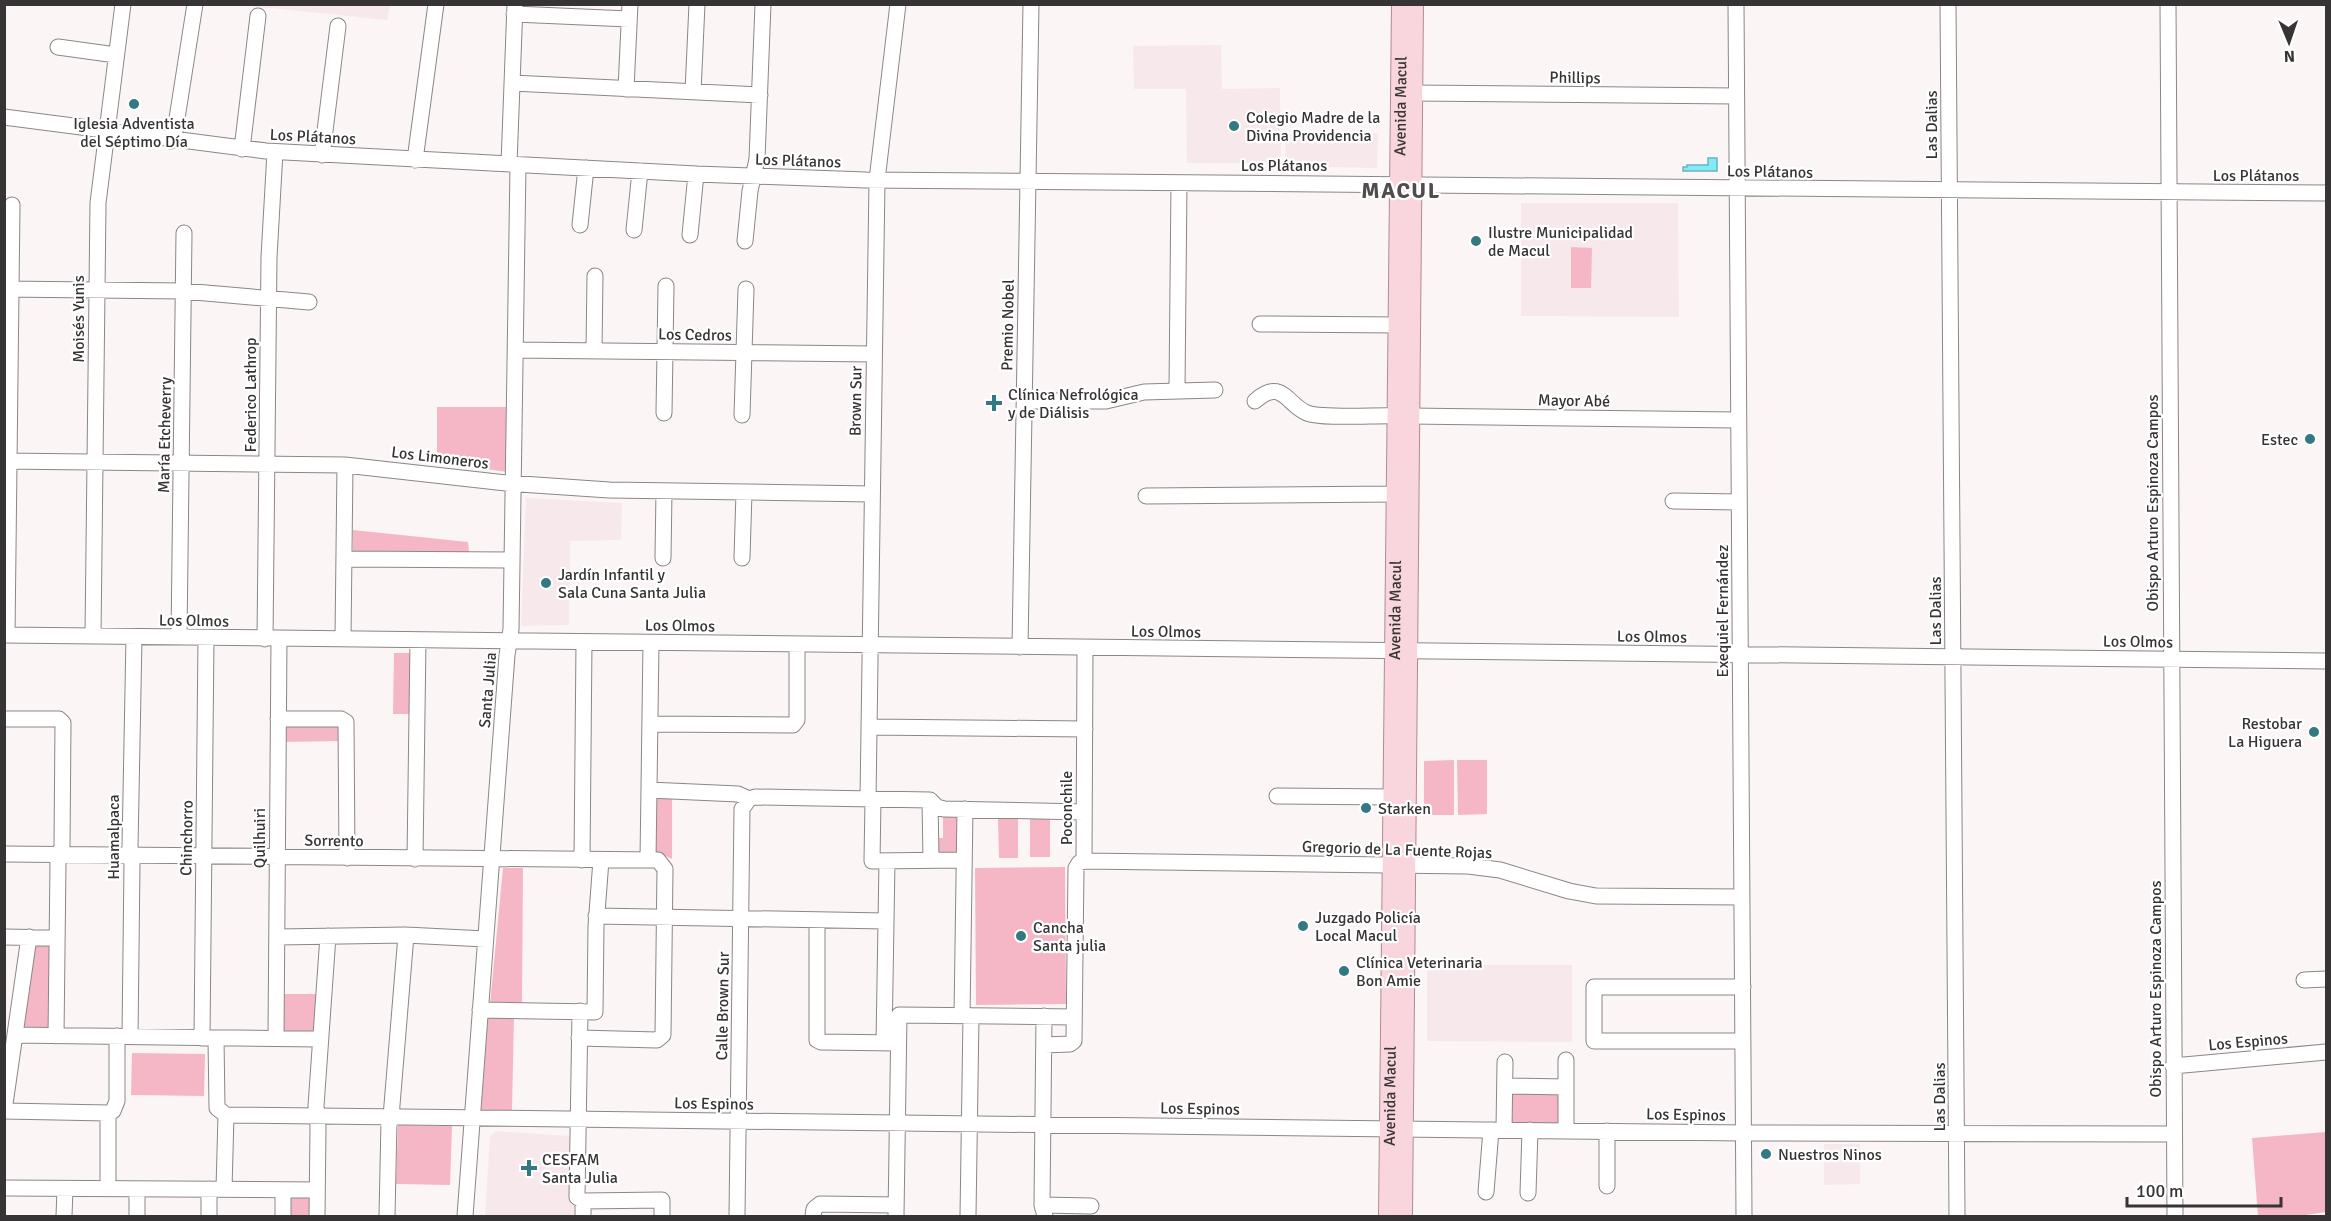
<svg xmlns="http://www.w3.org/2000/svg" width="2331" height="1221" viewBox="0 0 2331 1221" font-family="Signika,sans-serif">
  <rect width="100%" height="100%" fill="#fbf5f6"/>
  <path fill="#f7e8eb" d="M243,5H390L387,20Z
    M1221,45L1222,89L1280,88L1281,163H1187L1186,89H1134L1133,46Z
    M1378,133L1377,168L1285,166L1286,134Z
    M1521,203H1678L1679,317L1521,316Z
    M526,498L622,503L621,540L570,541L569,625L521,626Z
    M1427,965H1572V1042L1427,1041Z
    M496,1131L570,1136L569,1200L574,1203V1216H485L490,1137Z
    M1824,1144H1860V1184L1824,1185Z"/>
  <path fill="#f5b7c5" d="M1571,247L1592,248L1591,288H1571Z
    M437,407H507V472L437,462Z
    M353,530L468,542L469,552L353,551Z
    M394,653H411L410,714H393Z
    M281,723H342L343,741L281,742Z
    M1454,760V815H1424V761Z
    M1457,760H1487V814L1458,815Z
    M654,794H672V859L660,853H653Z
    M943,814H961L962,857H935V838H943Z
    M1030,817H1050V857H1030Z
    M1018,818V858H999L998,819Z
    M1065,867L1066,1004L976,1005L975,868Z
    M503,868H523L522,1004H490Z
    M34,942L52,943L51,1031H21Z
    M280,994H319V1033H280Z
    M488,1016H514L512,1110H481Z
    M132,1053L205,1054L204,1096L131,1095Z
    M1505,1086L1566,1087V1131L1504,1130Z
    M398,1125L452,1126L450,1185L396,1184Z
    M2326,1132V1212L2299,1216H2258L2252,1138Z
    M312,1194L313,1216H286V1195Z"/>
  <path fill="#81ebf8" stroke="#6ab4be" stroke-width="1.5" d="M1708,158H1717V171H1683V167H1687V165H1708Z"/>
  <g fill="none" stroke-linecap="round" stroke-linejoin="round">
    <defs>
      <path id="minor" d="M1736,4L1744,1216
        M1948,4L1957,1216
        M2168,4L2175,1216
        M514,14L629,19
        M58,47L116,55
        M512,83L760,95
        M626,89L630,4
        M693,92L697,4
        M1414,93L1736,96
        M4,117L266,151L696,174L866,180L2326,193
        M171,141L175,131L195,4
        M242,149L258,16
        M322,155L338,26
        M415,160L436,4
        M509,164L515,4
        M580,225L586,168
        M634,230L640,171
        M690,235L696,174
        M745,241L750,191L757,159L763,4
        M4,289L183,291L309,302
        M1260,324L1398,325
        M515,350L874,354
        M594,351L595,276
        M1177,390L1179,183
        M1024,401H1106L1144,392L1215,390
        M1255,401C1282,377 1287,405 1307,413C1322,419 1378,415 1397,416
        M664,413L666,286
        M742,415L746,289
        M1410,416L1738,420
        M4,461L345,465L506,483L609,490L872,494
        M1146,496L1396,494L1407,492
        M1673,501L1739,502
        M663,558L664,491
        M742,558L744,492
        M344,559L512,560
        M4,635L2326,661
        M7,635L12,205
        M93,636L98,203L123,4
        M179,637L184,233
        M265,639L269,257L275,152
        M343,639L345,465
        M1020,647L1031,4
        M4,719H59L63,723L62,846L58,863L56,1036
        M278,719H341L346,722L347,858
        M650,724L793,725L797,720V645
        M869,727L1085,729
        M649,790L738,794L749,799L755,797L930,800L937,807L944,809L1084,812
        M1277,796L1394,797
        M868,799L877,180L898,4
        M873,799L872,861L964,860
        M930,800L931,860
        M4,854L658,860L665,869L663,1035L657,1040L579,1038
        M415,859L418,640
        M582,860L584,642
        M648,860L651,643
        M1084,861L1468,866L1500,870L1569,891L1596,896L1742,897
        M1084,861L1085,648
        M596,916L886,921
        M817,920V1040L821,1042L898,1043
        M4,937L57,938
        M277,937L406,935L485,939
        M2304,980L2326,979
        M1743,987H1594V1041H1743
        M480,1010L595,1012L596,926L601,860
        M580,1011L577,1197L583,1201L662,1200V1216
        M962,1016L965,809
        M1044,1016L1042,1205L1045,1216
        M15,1035L320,1039
        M130,1037L132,864L130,847L134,637
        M202,1038L206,638
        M216,1038L217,1108L226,1115L1744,1133L2174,1134
        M276,1038L279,639
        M884,1043L887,861
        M1044,1045L1070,1044L1074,1041L1076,868L1079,863L1084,861
        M2173,1066L2326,1052
        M1505,1086L1566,1087
        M4,1111L29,937
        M4,1111L108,1113
        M108,1113L113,1111L117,1101V1036
        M108,1113V1189
        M1504,1130L1505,1062
        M1566,1131V1060
        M1607,1186V1131
        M4,1188L317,1190
        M224,1189L226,1115
        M1486,1192L1491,1130
        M1528,1193L1530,1130
        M1042,1205L1091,1206
        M64,1216L65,1189
        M137,1216V1189
        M209,1216V1189
        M283,1216V1190
        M317,1216L318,1127L316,1106L328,936
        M387,1216L389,1121L391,1117L406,935
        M465,1216L507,655L511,629L518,165
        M583,1216V1201
        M737,1216L742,809L749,799
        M813,1216L814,1209L820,1204L896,1205
        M896,1216L899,1015L1074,1017
        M968,1216L971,1016"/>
      <g id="major">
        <path id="s1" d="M1388,1216L1401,4"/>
        <path d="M1403,1216L1414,4"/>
      </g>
    </defs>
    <use href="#minor" stroke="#8c8687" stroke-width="17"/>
    <use href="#major" stroke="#b28a93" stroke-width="20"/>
    <use href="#minor" stroke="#fff" stroke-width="15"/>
    <use href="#major" stroke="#f9d5dd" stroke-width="18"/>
  </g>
  <g fill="#327a82" stroke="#fff" stroke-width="2">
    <circle cx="134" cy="104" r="6"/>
    <circle cx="1234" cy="126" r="6"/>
    <circle cx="1476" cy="241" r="6"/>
    <path d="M991 394h6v6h6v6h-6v6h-6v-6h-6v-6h6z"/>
    <circle cx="2310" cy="439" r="6"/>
    <circle cx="546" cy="583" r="6"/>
    <circle cx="2314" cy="732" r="6"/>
    <circle cx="1366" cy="808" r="6"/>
    <circle cx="1303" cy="926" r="6"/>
    <circle cx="1021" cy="936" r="6"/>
    <circle cx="1344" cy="971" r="6"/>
    <circle cx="1766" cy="1154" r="6"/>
    <path d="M526 1159h6v6h6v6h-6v6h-6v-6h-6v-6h6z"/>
  </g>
  <g text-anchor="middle" stroke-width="4.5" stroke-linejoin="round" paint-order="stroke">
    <g font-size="16" fill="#363435" stroke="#fff">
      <text transform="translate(1575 77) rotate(1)" y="6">Phillips</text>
      <text dy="6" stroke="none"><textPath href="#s1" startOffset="1110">Avenida Macul</textPath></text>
      <text transform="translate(1931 125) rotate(-90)" y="6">Las Dalias</text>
      <text transform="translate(313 136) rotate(3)" y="6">Los Plátanos</text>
      <text transform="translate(798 160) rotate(2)" y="6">Los Plátanos</text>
      <text x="1284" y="171">Los Plátanos</text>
      <text transform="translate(1770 171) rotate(1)" y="6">Los Plátanos</text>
      <text x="2256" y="181">Los Plátanos</text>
      <text transform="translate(78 319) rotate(-90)" y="6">Moisés Yunis</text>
      <text transform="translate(1007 325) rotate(-89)" y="6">Premio Nobel</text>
      <text transform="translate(695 334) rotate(1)" y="6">Los Cedros</text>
      <text transform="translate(250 395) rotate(-90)" y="6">Federico Lathrop</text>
      <text transform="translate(1574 400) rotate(1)" y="6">Mayor Abé</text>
      <text transform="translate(855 401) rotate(-89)" y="6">Brown Sur</text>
      <text transform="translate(164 435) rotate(-89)" y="6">María Etcheverry</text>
      <text transform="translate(440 457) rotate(7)" y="6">Los Limoneros</text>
      <text transform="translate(2152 503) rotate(-90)" y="6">Obispo Arturo Espinoza Campos</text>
      <text dy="6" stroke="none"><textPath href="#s1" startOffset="606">Avenida Macul</textPath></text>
      <text transform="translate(1722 611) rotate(-90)" y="6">Exequiel Fernández</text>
      <text transform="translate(1935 611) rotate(-90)" y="6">Las Dalias</text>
      <text transform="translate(194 620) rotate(1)" y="6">Los Olmos</text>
      <text transform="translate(680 625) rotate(1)" y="6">Los Olmos</text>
      <text transform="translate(1166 631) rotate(1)" y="6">Los Olmos</text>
      <text transform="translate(1652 636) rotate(1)" y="6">Los Olmos</text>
      <text transform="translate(2138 641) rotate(1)" y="6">Los Olmos</text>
      <text transform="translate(487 690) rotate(-85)" y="6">Santa Julia</text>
      <text transform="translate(1066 808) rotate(-90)" y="6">Poconchile</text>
      <text transform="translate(113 837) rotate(-90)" y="6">Huamalpaca</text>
      <text transform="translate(186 838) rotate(-89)" y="6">Chinchorro</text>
      <text transform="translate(259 838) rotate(-90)" y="6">Quilhuiri</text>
      <text transform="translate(334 840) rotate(1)" y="6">Sorrento</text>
      <text transform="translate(1397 849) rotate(2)" y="6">Gregorio de La Fuente Rojas</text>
      <text transform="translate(2155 989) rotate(-90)" y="6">Obispo Arturo Espinoza Campos</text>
      <text transform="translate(722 1006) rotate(-89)" y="6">Calle Brown Sur</text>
      <text transform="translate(2248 1041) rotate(-5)" y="6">Los Espinos</text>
      <text dy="6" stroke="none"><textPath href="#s1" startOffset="120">Avenida Macul</textPath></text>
      <text transform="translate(1939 1097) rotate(-90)" y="6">Las Dalias</text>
      <text transform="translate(714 1103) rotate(1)" y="6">Los Espinos</text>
      <text transform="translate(1200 1108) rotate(1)" y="6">Los Espinos</text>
      <text transform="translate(1686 1114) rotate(1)" y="6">Los Espinos</text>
    </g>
    <g font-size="16" fill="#363435" stroke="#fff" text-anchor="start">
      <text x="1246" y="123">Colegio Madre de la<tspan x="1246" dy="18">Divina Providencia</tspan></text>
      <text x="134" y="129" text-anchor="middle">Iglesia Adventista<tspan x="134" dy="18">del Séptimo Día</tspan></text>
      <text x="1488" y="238">Ilustre Municipalidad<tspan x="1488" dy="18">de Macul</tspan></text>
      <text x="1008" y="400">Clínica Nefrológica<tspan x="1008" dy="18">y de Diálisis</tspan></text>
      <text x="2298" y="445" text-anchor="end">Estec</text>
      <text x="558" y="580">Jardín Infantil y<tspan x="558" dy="18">Sala Cuna Santa Julia</tspan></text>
      <text x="2302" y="729" text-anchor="end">Restobar<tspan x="2302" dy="18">La Higuera</tspan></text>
      <text x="1378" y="814">Starken</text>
      <text x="1315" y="923">Juzgado Policía<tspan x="1315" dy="18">Local Macul</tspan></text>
      <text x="1033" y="933">Cancha<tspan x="1033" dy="18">Santa julia</tspan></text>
      <text x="1356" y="968">Clínica Veterinaria<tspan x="1356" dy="18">Bon Amie</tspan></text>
      <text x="1778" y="1160">Nuestros Ninos</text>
      <text x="542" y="1165">CESFAM<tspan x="542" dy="18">Santa Julia</tspan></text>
    </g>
    <g font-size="22" font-weight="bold" letter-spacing="1.5" fill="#504b4c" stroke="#fff">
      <text x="1401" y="198">MACUL</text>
    </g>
  </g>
  <rect width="2331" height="1221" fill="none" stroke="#363435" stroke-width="12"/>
  <g transform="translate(2289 42) rotate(178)" stroke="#ffffff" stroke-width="4.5" paint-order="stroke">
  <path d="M0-4.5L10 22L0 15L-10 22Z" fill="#363435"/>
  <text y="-9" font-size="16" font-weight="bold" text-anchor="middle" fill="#363435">N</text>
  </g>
  <path d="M2127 1197v9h154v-9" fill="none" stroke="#363435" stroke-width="3"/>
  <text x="2136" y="1197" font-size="18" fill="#363435" stroke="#ffffff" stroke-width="4.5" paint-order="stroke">100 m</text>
</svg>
